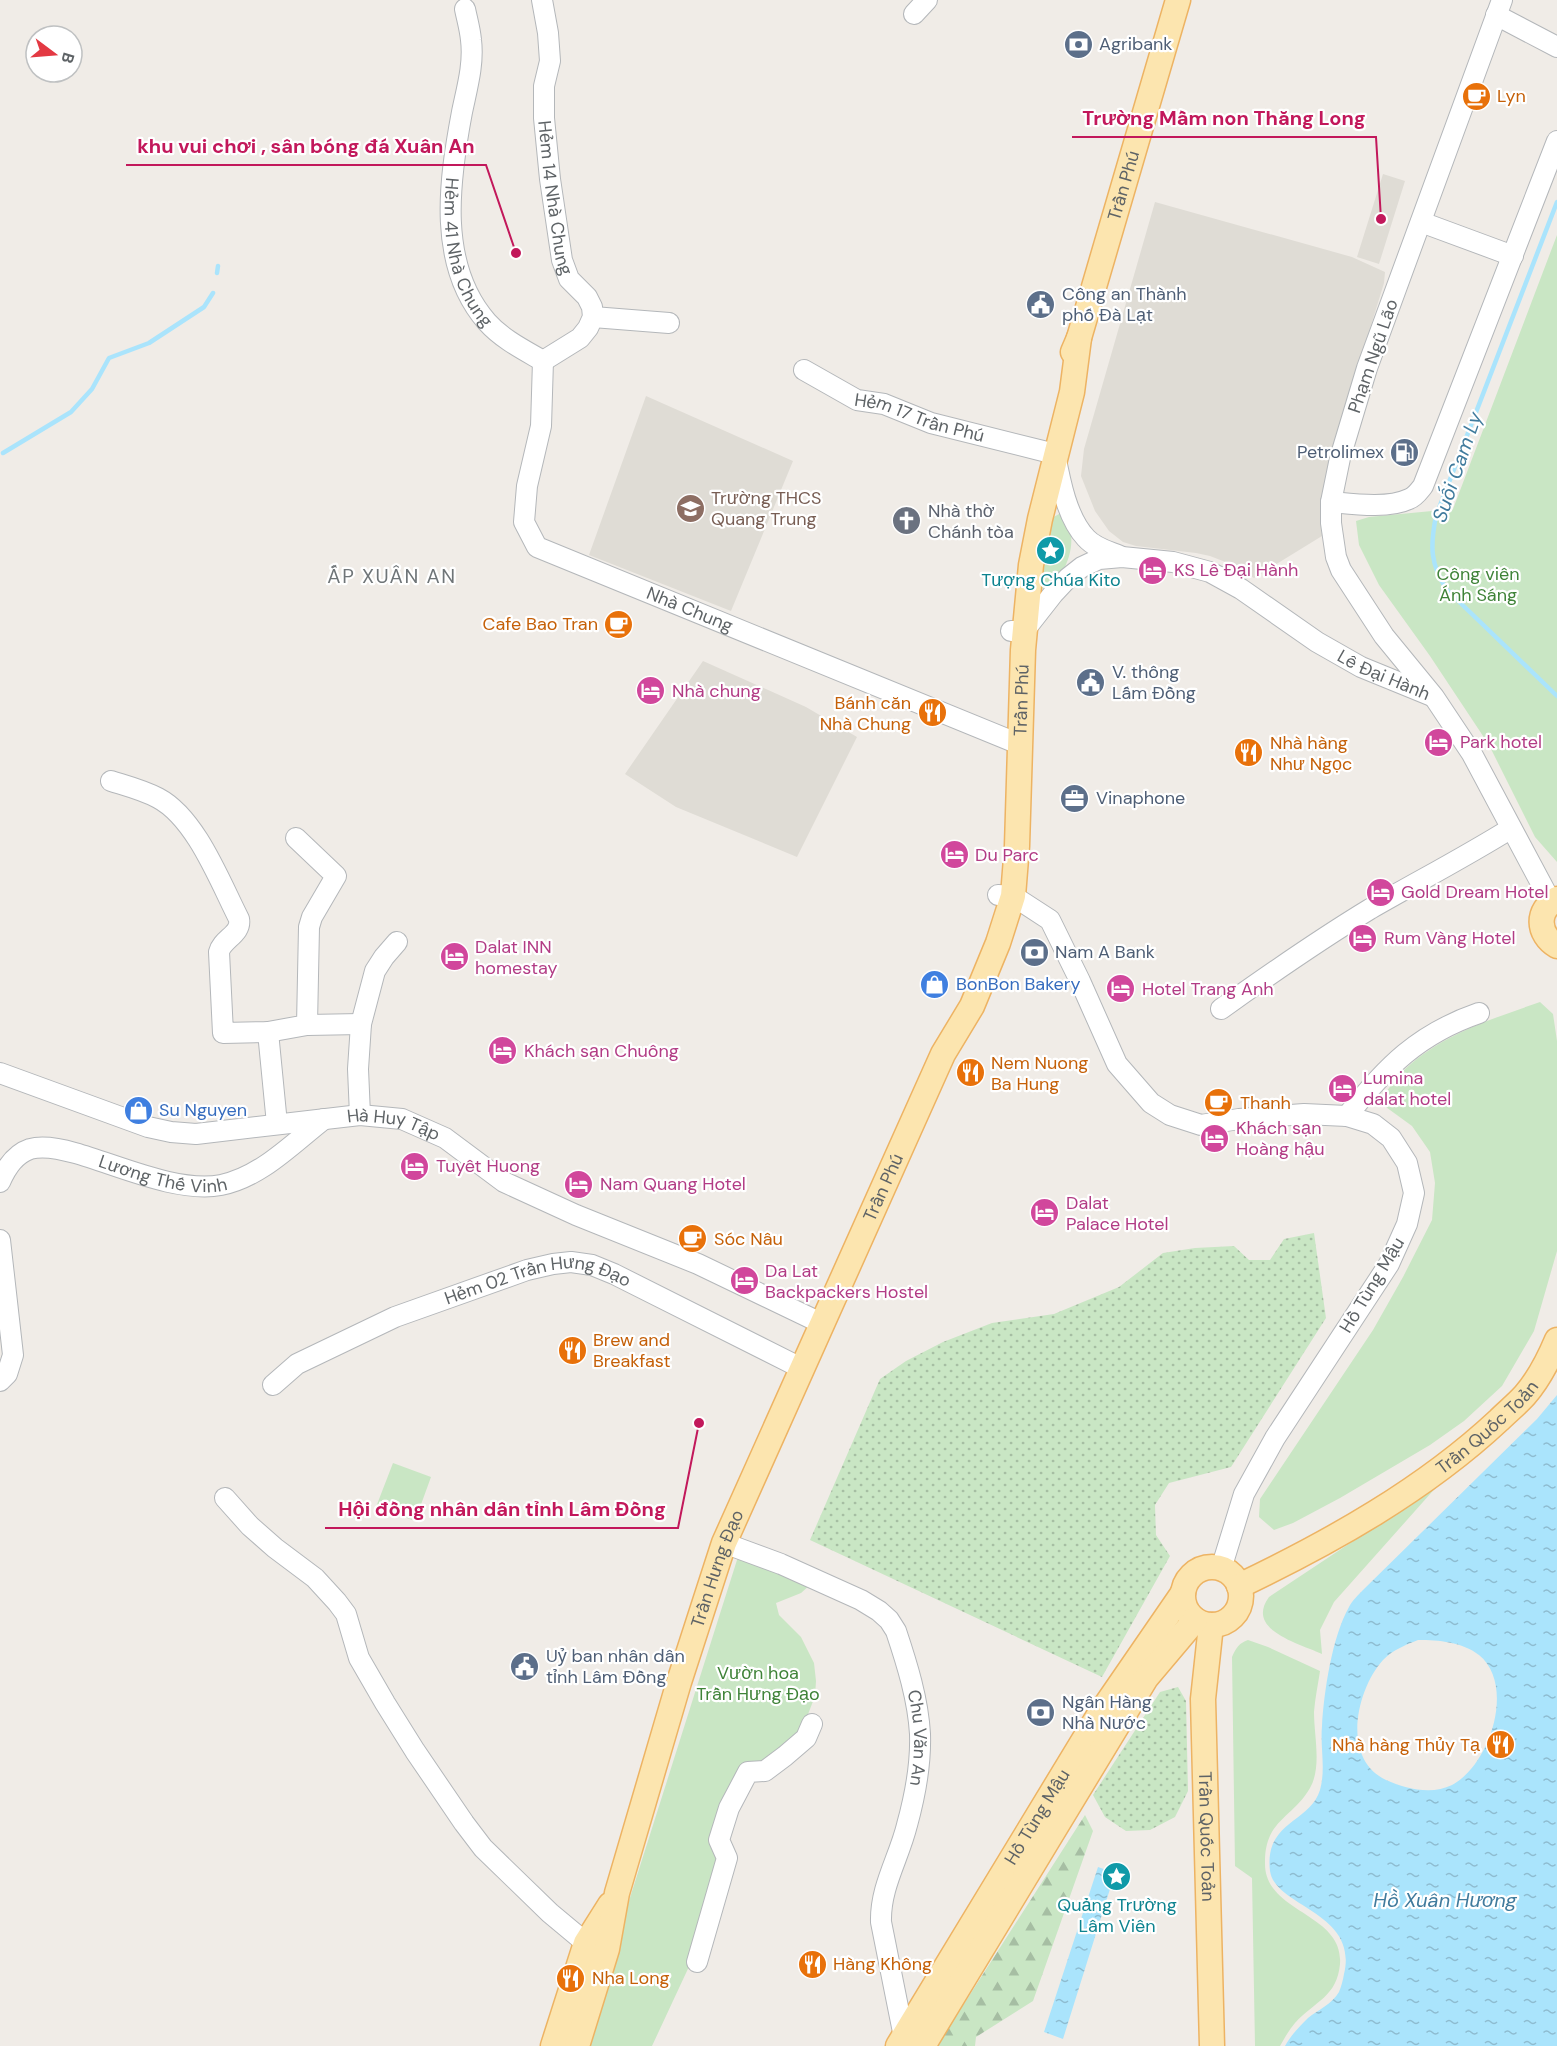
<svg xmlns="http://www.w3.org/2000/svg" width="1557" height="2046" viewBox="0 0 1557 2046" font-family="'DM Sans',sans-serif">
  <defs>
    <pattern id="grass-dots" width="8" height="8" patternUnits="userSpaceOnUse" patternTransform="scale(1.5)"><rect width="8" height="8" fill="#c9e6c4"/><path d="M2 2h.1M6 6h.1" fill="none" stroke="#a6bea3" stroke-width="1.8" stroke-linecap="round"/></pattern>
    <pattern id="forest-firs" width="22" height="20" patternUnits="userSpaceOnUse" patternTransform="scale(1.5)"><rect width="22" height="20" fill="#c9e6c4"/><path d="M5 1l3.5 6h-7zM16 11l3.5 6h-7z" fill="#a6bea3"/></pattern>
    <pattern id="water-ripples" width="26" height="14" patternUnits="userSpaceOnUse" patternTransform="scale(1.5)"><rect width="26" height="14" fill="#aae4fc"/><path d="M2 4q2-2 4 0t4 0M15 11q2-2 4 0t4 0" fill="none" stroke="#8ebcd0"/></pattern>
  </defs>
  <rect width="100%" height="100%" fill="#f0ece7"/>
  <path fill="#dfdcd5" d="M1383,174L1405,181L1379,264L1357,257Z
    M1155,202L1352,257L1385,272L1384,283L1329,462L1323,490L1321,517L1322,536L1254,578L1228,563L1210,556L1196,553L1136,546L1123,542L1109,531L1095,511L1081,476L1084,449Z
    M646,396L793,461L731,611L589,555Z
    M703,661L806,707L857,737L797,857L676,807L625,774Z"/>
  <path fill="url(#grass-dots)" d="M1314,1233L1326,1318L1231,1467L1169,1483L1155,1505L1156,1535L1170,1556L1102,1677L810,1540L880,1379L906,1361L943,1342L992,1323L1054,1314L1119,1287L1163,1253L1195,1248L1234,1246L1249,1260H1270L1284,1239Z
    M1178,1687L1186,1701L1188,1791L1175,1817L1150,1830L1126,1831L1105,1817L1093,1795L1160,1692Z"/>
  <path fill="url(#forest-firs)" d="M1085,1815L1093,1831L1033,2001L976,2037L975,2046H937Z"/>
  <path fill="#c9e6c4" d="M1557,235V862L1535,837L1489,745L1430,656L1379,585L1359,545L1356,521L1369,517L1453,509Z
    M1059,514H1062C1064,520 1068,526 1070,531C1076,550 1061,588 1039,589L1044,552L1052,518Z
    M1540,1002L1553,1014L1557,1041V1251L1534,1331L1502,1386L1464,1421L1430,1445L1340,1498L1293,1523L1274,1530L1259,1517L1260,1499L1373,1330L1403,1277L1432,1220L1435,1183L1430,1152L1412,1126L1379,1102C1386,1093 1393,1081 1401,1073C1439,1035 1492,1019 1540,1002Z
    M393,1463L431,1477L415,1521L376,1507Z
    M1439,1484L1334,1602L1320,1630L1322,1654C1298,1643 1245,1630 1269,1597Z
    M741,1554L811,1584L801,1593L776,1603L779,1615L801,1637L814,1663L816,1681L815,1696L802,1730L761,1762L735,1779L722,1858L693,1958L652,2046H583L737,1560Z
    M1248,1640L1268,1647L1320,1671C1318,1685 1315,1698 1314,1712C1314,1736 1322,1767 1310,1788C1292,1819 1264,1820 1265,1864C1265,1913 1344,1913 1340,1964C1337,1997 1315,2001 1295,2023C1289,2030 1284,2039 1280,2046H1255L1252,1878L1235,1866L1232,1657C1236,1648 1239,1643 1248,1640Z"/>
  <path fill="url(#water-ripples)" fill-rule="evenodd" d="M1557,1395V2046H1285C1291,2035 1299,2027 1308,2018C1318,2010 1332,2004 1339,1992C1341,1987 1343,1980 1344,1974C1359,1912 1275,1907 1270,1871C1264,1821 1310,1823 1320,1790C1326,1768 1320,1748 1322,1726C1324,1692 1332,1637 1349,1607C1352,1601 1358,1595 1363,1590L1537,1419ZM1418,1640C1439,1640 1462,1642 1479,1655C1516,1685 1490,1765 1452,1785C1432,1795 1406,1789 1386,1780C1341,1759 1356,1690 1383,1660C1393,1650 1405,1645 1418,1640Z
    M1098,1867L1115,1873L1063,2039L1044,2032Z"/>
  <g fill="none" stroke-linecap="round" stroke-linejoin="round">
    <path stroke="#aae4fc" stroke-width="4.5" d="M1557,202L1436,516C1430,546 1430,564 1447,590L1557,696
      M217,273L218,266
      M3,453L71,412L92,389L109,358L149,343L204,307L213,293"/>
    <defs>
      <g id="minor">
        <path id="s1" d="M542,0L548,33L550,61L544,86V118L550,179L562,260L569,279L587,297L592,307L593,317L588,328L580,338L543,361"/>
        <path d="M1502,0L1367,368L1340,458L1331,502V523L1336,557L1341,570L1384,636L1434,697L1472,754L1551,902"/>
        <path id="s2" d="M465,9C467,19 470,29 471,40C474,64 467,88 462,112C449,181 437,265 487,322C502,339 524,350 543,361"/>
        <path d="M914,14L927,0"/>
        <path d="M1496,15L1557,47"/>
        <path d="M1421,222L1513,256"/>
        <path d="M593,317L669,323"/>
        <path id="s3" d="M543,361L541,426L527,486L524,522L537,547L1019,744"/>
        <path id="s4" d="M804,370L857,400L884,404L931,423L1055,454C1060,481 1067,518 1086,538C1095,548 1108,551 1120,556"/>
        <path d="M1331,502C1353,504 1388,509 1409,499C1415,497 1419,491 1423,486L1557,141"/>
        <path id="s5" d="M1011,631H1024L1053,594L1068,578L1082,567L1099,559L1122,557L1173,562L1210,572L1241,589L1317,642L1361,667L1432,696"/>
        <path d="M111,781C127,786 143,790 158,798C196,818 220,882 239,919C242,934 222,939 219,952L223,1033L268,1032L307,1025L309,927L312,917L336,876L296,838"/>
        <path d="M998,895L1013,896L1050,920L1080,981L1117,1064L1151,1103L1170,1115L1201,1125L1239,1119L1304,1114L1347,1116L1373,1124L1391,1138L1407,1163L1414,1193L1407,1224L1389,1264L1275,1438L1244,1494L1221,1569"/>
        <path d="M1221,1009C1270,974 1319,940 1370,909C1417,882 1465,857 1510,829"/>
        <path d="M307,1025L361,1024"/>
        <path d="M268,1032L277,1124"/>
        <path id="s6" d="M0,1073L148,1127L171,1132L196,1134L360,1115L402,1119L445,1138L504,1182L576,1215L698,1264L823,1324"/>
        <path d="M360,1115L358,1069L361,1024L375,971L384,957L397,942"/>
        <path d="M1347,1116C1386,1067 1418,1034 1479,1013"/>
        <path id="s7" d="M0,1182C6,1168 15,1154 30,1149C44,1145 61,1149 75,1153C118,1165 177,1193 221,1185C261,1177 293,1143 324,1119"/>
        <path d="M0,1240L13,1355L7,1374L0,1381"/>
        <path id="s8" d="M273,1385L297,1364L395,1317L527,1270L553,1264L571,1262L592,1265L614,1274L803,1369"/>
        <path d="M225,1498L250,1526L275,1548L315,1578L337,1602L346,1614L359,1658L385,1703L415,1751L464,1823L483,1848L550,1913L586,1943L598,1947"/>
        <path id="s9" d="M724,1543L781,1564L861,1600L879,1611L889,1620L896,1631C907,1664 918,1699 920,1734C921,1764 915,1796 907,1825C899,1858 880,1887 881,1922L904,2037"/>
        <path d="M697,1962L727,1858L719,1840L729,1808L748,1772L765,1771L785,1756L806,1738L812,1724"/>
      </g>
      <g id="major">
        <path id="s10" d="M1073,352L1079,338L1178,0"/>
        <path d="M1557,899C1536,910 1537,934 1557,946"/>
        <circle cx="1212" cy="1596" r="29"/>
        <path id="s11" d="M1239,1586C1331,1542 1424,1490 1499,1420C1507,1412 1517,1404 1525,1395C1539,1379 1549,1359 1557,1340"/>
        <path id="s12" d="M1211,1625L1203,1699L1212,2046"/>
        <path d="M553,2046L586,1943L610,1905"/>
        <path id="s13" d="M577,2046L607,1949L617,1893L679,1682L724,1543L943,1054L972,1006L998,943L1013,896L1017,846L1023,650L1031,565L1040,519L1072,392L1079,338"/>
        <path id="s14" d="M898,2046L1099,1715L1183,1593"/>
        <path d="M923,2046L1146,1678L1195,1620"/>
      </g>
    </defs>
    <use href="#minor" stroke="#b4b7ba" stroke-width="22"/>
    <use href="#major" stroke="#edb363" stroke-width="27"/>
    <use href="#minor" stroke="#fff" stroke-width="20"/>
    <use href="#major" stroke="#fce5af" stroke-width="24"/>
  </g>
  <defs>
    <symbol id="bank-disc" viewBox="-11 -11 22 22"><circle r="9.5" fill="#5c6f8a" stroke="#fff"/><path d="M-6-4H6V4H-6ZM0-2.3a2.3 2.3 0 1 0 0 4.6a2.3 2.3 0 1 0 0-4.6Z" fill="#fff"/></symbol>
    <symbol id="cafe-disc" viewBox="-11 -11 22 22"><circle r="9.5" fill="#e8710a" stroke="#fff"/><path d="M-5.5-4.5H6V0H3Q3 3.5 0 3.5H-2.5Q-5.5 3.5-5.5 0ZM3-3.2v2h1.7v-2ZM-6 4.5H4V6H-6Z" fill="#fff"/></symbol>
    <symbol id="civic-disc" viewBox="-11 -11 22 22"><circle r="9.5" fill="#5c6f8a" stroke="#fff"/><path d="M-.6-6.5H3V-4.5H.6V-3L4-1V1h2V6H-6V1h2V-1L-.6-3ZM-1.2 2.5V6h2.4V2.5Z" fill="#fff"/></symbol>
    <symbol id="fuel-disc" viewBox="-11 -11 22 22"><circle r="9.5" fill="#5c6f8a" stroke="#fff"/><path d="M-5.5-6h7V0h2V4h1.3V-2.5L3-4.5l.8-.8L6-3V5H2.5V1h-1V6h-7ZM-4.2-4.7v3.2H.2V-4.7Z" fill="#fff"/></symbol>
    <symbol id="school-disc" viewBox="-11 -11 22 22"><circle r="9.5" fill="#8d6e63" stroke="#fff"/><path d="M0-5L7-2L0 1L-7-2ZM-4 1L0 2.5L4 1V4Q0 6-4 4Z" fill="#fff"/></symbol>
    <symbol id="church-disc" viewBox="-11 -11 22 22"><circle r="9.5" fill="#6b7280" stroke="#fff"/><path d="M-1.2-6h2.4v3.5h3.3v2.4h-3.3V6h-2.4V-.1h-3.3v-2.4h3.3Z" fill="#fff"/></symbol>
    <symbol id="sight-disc" viewBox="-11 -11 22 22"><circle r="9.5" fill="#0f9aa8" stroke="#fff"/><path d="M0-6L1.8-2.2L6-1.7L2.9 1.2L3.7 5.4L0 3.3L-3.7 5.4L-2.9 1.2L-6-1.7L-1.8-2.2Z" fill="#fff"/></symbol>
    <symbol id="hotel-disc" viewBox="-11 -11 22 22"><circle r="9.5" fill="#d1479c" stroke="#fff"/><path d="M-6-4.5h1.5V1H6V5H4.5V3h-9V5H-6ZM-4 0a1.8 1.8 0 1 1 3.6 0ZM.5 0V-2.5h3Q6-2.5 6 0Z" fill="#fff"/></symbol>
    <symbol id="restaurant-disc" viewBox="-11 -11 22 22"><circle r="9.5" fill="#e8710a" stroke="#fff"/><path d="M-5-6h1v4h1v-4h1v4h1v-4h1v5L-1.5 .5V6h-2V.5L-5-1ZM5-6V6H3V1.5H1.5Q1.5-4 5-6Z" fill="#fff"/></symbol>
    <symbol id="office-disc" viewBox="-11 -11 22 22"><circle r="9.5" fill="#5c6f8a" stroke="#fff"/><path d="M-6-3h4V-5.5h4V-3h4V5H-6ZM-1-4.5V-3h2v-1.5ZM-6 0V1H6V0Z" fill="#fff"/></symbol>
    <symbol id="shop-disc" viewBox="-11 -11 22 22"><circle r="9.5" fill="#3f7fe0" stroke="#fff"/><path d="M-5-2.5h2.3a2.7 3.5 0 0 1 5.4 0H5L5.5 6h-11ZM-1.5-2.5h3a1.5 2.3 0 0 0-3 0Z" fill="#fff"/></symbol>
  </defs>
  <g fill-rule="evenodd">
    <use href="#bank-disc" x="1062" y="28" width="33" height="33"/>
    <use href="#cafe-disc" x="1460" y="80" width="33" height="33"/>
    <use href="#civic-disc" x="1024" y="288" width="33" height="33"/>
    <use href="#fuel-disc" x="1388" y="436" width="33" height="33"/>
    <use href="#school-disc" x="674" y="492" width="33" height="33"/>
    <use href="#church-disc" x="890" y="504" width="33" height="33"/>
    <use href="#sight-disc" x="1034" y="534" width="33" height="33"/>
    <use href="#hotel-disc" x="1136" y="554" width="33" height="33"/>
    <use href="#cafe-disc" x="602" y="608" width="33" height="33"/>
    <use href="#civic-disc" x="1074" y="666" width="33" height="33"/>
    <use href="#hotel-disc" x="634" y="674" width="33" height="33"/>
    <use href="#restaurant-disc" x="916" y="696" width="33" height="33"/>
    <use href="#hotel-disc" x="1422" y="726" width="33" height="33"/>
    <use href="#restaurant-disc" x="1232" y="736" width="33" height="33"/>
    <use href="#office-disc" x="1058" y="782" width="33" height="33"/>
    <use href="#hotel-disc" x="938" y="838" width="33" height="33"/>
    <use href="#hotel-disc" x="1364" y="876" width="33" height="33"/>
    <use href="#hotel-disc" x="1346" y="922" width="33" height="33"/>
    <use href="#bank-disc" x="1018" y="936" width="33" height="33"/>
    <use href="#hotel-disc" x="438" y="940" width="33" height="33"/>
    <use href="#shop-disc" x="918" y="968" width="33" height="33"/>
    <use href="#hotel-disc" x="1104" y="972" width="33" height="33"/>
    <use href="#hotel-disc" x="486" y="1034" width="33" height="33"/>
    <use href="#restaurant-disc" x="954" y="1056" width="33" height="33"/>
    <use href="#hotel-disc" x="1326" y="1072" width="33" height="33"/>
    <use href="#cafe-disc" x="1202" y="1086" width="33" height="33"/>
    <use href="#shop-disc" x="122" y="1094" width="33" height="33"/>
    <use href="#hotel-disc" x="1198" y="1122" width="33" height="33"/>
    <use href="#hotel-disc" x="398" y="1150" width="33" height="33"/>
    <use href="#hotel-disc" x="562" y="1168" width="33" height="33"/>
    <use href="#hotel-disc" x="1028" y="1196" width="33" height="33"/>
    <use href="#cafe-disc" x="676" y="1222" width="33" height="33"/>
    <use href="#hotel-disc" x="728" y="1264" width="33" height="33"/>
    <use href="#restaurant-disc" x="556" y="1334" width="33" height="33"/>
    <use href="#civic-disc" x="508" y="1650" width="33" height="33"/>
    <use href="#bank-disc" x="1024" y="1696" width="33" height="33"/>
    <use href="#restaurant-disc" x="1484" y="1728" width="33" height="33"/>
    <use href="#sight-disc" x="1100" y="1860" width="33" height="33"/>
    <use href="#restaurant-disc" x="796" y="1948" width="33" height="33"/>
    <use href="#restaurant-disc" x="554" y="1962" width="33" height="33"/>
  </g>
  <g text-anchor="middle" stroke-width="4.5" stroke-linejoin="round" paint-order="stroke">
    <g font-size="18" fill="#4e5e75" stroke="#fff" text-anchor="start">
      <text x="1099" y="50">Agribank</text>
      <text x="1062" y="300">Công an Thành<tspan x="1062" dy="21">phố Đà Lạt</tspan></text>
      <text x="1384" y="458" text-anchor="end">Petrolimex</text>
      <text x="1112" y="678">V. thông<tspan x="1112" dy="21">Lấm Đồng</tspan></text>
      <text x="1096" y="804">Vinaphone</text>
      <text x="1055" y="958">Nam A Bank</text>
      <text x="546" y="1662">Uỷ ban nhân dân<tspan x="546" dy="21">tỉnh Lâm Đồng</tspan></text>
      <text x="1062" y="1708">Ngân Hàng<tspan x="1062" dy="21">Nhà Nước</tspan></text>
    </g>
    <g font-size="18" fill="#c56008" stroke="#fff" text-anchor="start">
      <text x="1497" y="102">Lyn</text>
      <text x="598" y="630" text-anchor="end">Cafe Bao Tran</text>
      <text x="911" y="709" text-anchor="end">Bánh căn<tspan x="911" dy="21">Nhà Chung</tspan></text>
      <text x="1270" y="749">Nhà hàng<tspan x="1270" dy="21">Như Ngọc</tspan></text>
      <text x="991" y="1069">Nem Nuong<tspan x="991" dy="21">Ba Hung</tspan></text>
      <text x="1240" y="1109">Thanh</text>
      <text x="714" y="1245">Sóc Nâu</text>
      <text x="593" y="1346">Brew and<tspan x="593" dy="21">Breakfast</tspan></text>
      <text x="1480" y="1751" text-anchor="end">Nhà hàng Thủy Tạ</text>
      <text x="833" y="1970">Hàng Không</text>
      <text x="592" y="1984">Nha Long</text>
    </g>
    <g font-size="18" fill="#5e6366" stroke="#fff">
      <text dy="6" stroke="none"><textPath href="#s10" startOffset="174">Trần Phú</textPath></text>
      <text dy="6" stroke="none"><textPath href="#s1" startOffset="200">Hẻm 14 Nhà Chung</textPath></text>
      <text dy="6" stroke="none"><textPath href="#s2" startOffset="249">Hẻm 41 Nhà Chung</textPath></text>
      <text transform="translate(1373 356) rotate(-71)" y="6">Phạm Ngũ Lão</text>
      <text dy="6" stroke="none"><textPath href="#s4" startOffset="126">Hẻm 17 Trần Phú</textPath></text>
      <text dy="6" stroke="none"><textPath href="#s3" startOffset="356">Nhà Chung</textPath></text>
      <text dy="6" stroke="none"><textPath href="#s5" startOffset="434">Lê Đại Hành</textPath></text>
      <text dy="6" stroke="none"><textPath href="#s13" startOffset="1430">Trần Phú</textPath></text>
      <text dy="6" stroke="none"><textPath href="#s6" startOffset="406">Hà Huy Tập</textPath></text>
      <text dy="6" stroke="none"><textPath href="#s7" startOffset="183">Lương Thế Vinh</textPath></text>
      <text dy="6" stroke="none"><textPath href="#s13" startOffset="914">Trần Phú</textPath></text>
      <text transform="translate(1372 1285) rotate(-59)" y="6">Hồ Tùng Mậu</text>
      <text dy="6" stroke="none"><textPath href="#s8" startOffset="291">Hẻm 02 Trần Hưng Đạo</textPath></text>
      <text dy="6" stroke="none"><textPath href="#s11" startOffset="296">Trần Quốc Toản</textPath></text>
      <text dy="6" stroke="none"><textPath href="#s13" startOffset="498">Trần Hưng Đạo</textPath></text>
      <text dy="6" stroke="none"><textPath href="#s9" startOffset="306">Chu Văn An</textPath></text>
      <text dy="6" stroke="none"><textPath href="#s14" startOffset="268">Hồ Tùng Mậu</textPath></text>
      <text dy="6" stroke="none"><textPath href="#s12" startOffset="212">Trần Quốc Toản</textPath></text>
    </g>
    <g font-size="18" fill="#785e54" stroke="#fff" text-anchor="start">
      <text x="711" y="504">Trường THCS<tspan x="711" dy="21">Quang Trung</tspan></text>
    </g>
    <g font-size="18" fill="#5b616d" stroke="#fff" text-anchor="start">
      <text x="928" y="517">Nhà thờ<tspan x="928" dy="21">Chánh tòa</tspan></text>
    </g>
    <g font-size="18" fill="#b23c85" stroke="#fff" text-anchor="start">
      <text x="1174" y="576">KS Lê Đại Hành</text>
      <text x="672" y="697">Nhà chung</text>
      <text x="1460" y="748">Park hotel</text>
      <text x="975" y="861">Du Parc</text>
      <text x="1401" y="898">Gold Dream Hotel</text>
      <text x="1384" y="944">Rum Vàng Hotel</text>
      <text x="475" y="953">Dalat INN<tspan x="475" dy="21">homestay</tspan></text>
      <text x="1142" y="995">Hotel Trang Anh</text>
      <text x="524" y="1057">Khách sạn Chuông</text>
      <text x="1363" y="1084">Lumina<tspan x="1363" dy="21">dalat hotel</tspan></text>
      <text x="1236" y="1134">Khách sạn<tspan x="1236" dy="21">Hoàng hậu</tspan></text>
      <text x="436" y="1172">Tuyêt Huong</text>
      <text x="600" y="1190">Nam Quang Hotel</text>
      <text x="1066" y="1209">Dalat<tspan x="1066" dy="21">Palace Hotel</tspan></text>
      <text x="765" y="1277">Da Lat<tspan x="765" dy="21">Backpackers Hostel</tspan></text>
    </g>
    <g font-size="18" fill="#3f8338" stroke="#fff">
      <text x="1478" y="580">Công viên<tspan x="1478" dy="21">Ánh Sáng</tspan></text>
      <text x="758" y="1679">Vườn hoa<tspan x="758" dy="21">Trần Hưng Đạo</tspan></text>
    </g>
    <g font-size="18" fill="#0d838f" stroke="#fff">
      <text x="1051" y="586">Tượng Chúa Kito</text>
      <text x="1117" y="1911">Quảng Trường<tspan x="1117" dy="21">Lâm Viên</tspan></text>
    </g>
    <g font-size="18" fill="#366cbe" stroke="#fff" text-anchor="start">
      <text x="956" y="990">BonBon Bakery</text>
      <text x="159" y="1116">Su Nguyen</text>
    </g>
    <g font-size="20" font-style="italic" fill="#407b9d" stroke="#fff">
      <text transform="translate(1457 467) rotate(-71)" y="7">Suối Cam Ly</text>
      <text x="1445" y="1907">Hồ Xuân Hương</text>
    </g>
    <g font-size="20" letter-spacing="1.5" fill="#6f7578" stroke="#fff">
      <text x="392" y="583">ẤP XUÂN AN</text>
    </g>
  </g>
  <path fill="none" stroke="#c2185b" stroke-width="2" d="M1381 219L1376 137H1072M516 253L486 165H126M699 1423L678 1528H325"/>
  <g fill="#c2185b" stroke="#fff" stroke-width="2">
    <circle cx="1381" cy="219" r="6"/>
    <circle cx="516" cy="253" r="6"/>
    <circle cx="699" cy="1423" r="6"/>
  </g>
  <g font-size="20" text-anchor="middle" font-weight="bold" fill="#c2185b" stroke="#fff" stroke-width="4.5" stroke-linejoin="round" paint-order="stroke">
    <text x="1224" y="125">Trường Mầm non Thăng Long</text>
    <text x="306" y="153">khu vui chơi , sân bóng đá Xuân An</text>
    <text x="502" y="1516">Hội đồng nhân dân tỉnh Lâm Đồng</text>
  </g>
  <g transform="translate(54 54) rotate(106)"><circle r="28" fill="#ffffff" stroke="#bfc1c2" stroke-width="1.5"/>
  <path d="M0-4.5L10 22L0 15L-10 22Z" fill="#e33943"/>
  <text y="-9" font-size="16" font-weight="bold" text-anchor="middle" fill="#5e6366">B</text>
  </g>
</svg>
